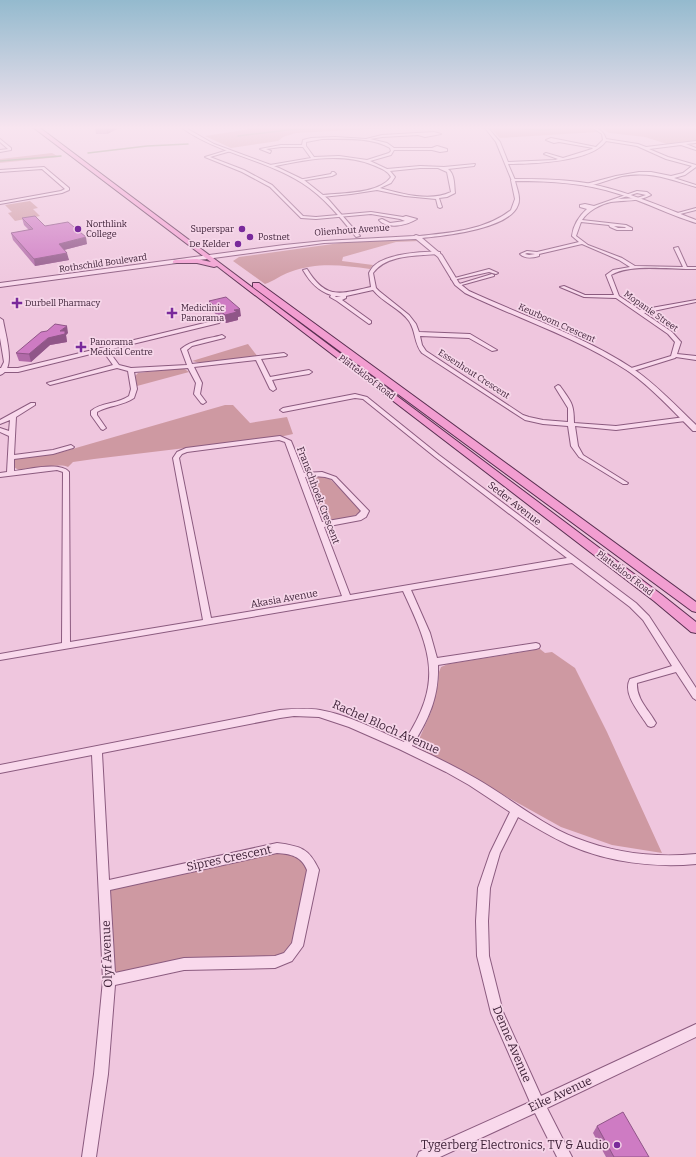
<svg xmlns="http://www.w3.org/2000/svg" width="696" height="1157" viewBox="0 0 696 1157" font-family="Bitter,serif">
  <rect width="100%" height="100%" fill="#efc6de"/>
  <path fill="#ce99a2" d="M255,128H389L296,133L283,137L278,141L231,148L205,136Z
    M490,128H592L598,132L500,138Z
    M600,128H696V140L667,144L645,137L609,133Z
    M52,153L59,157L0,163V159Z
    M30,201L38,208L33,209L40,216L15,221L8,213L12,212L5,205Z
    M408,238L420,241L396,242L343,257L342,261L373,265L370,269C342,265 317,262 290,272C281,275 274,281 265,284L233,261L239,257L347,242Z
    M248,344L258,357L201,363L192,361Z
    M183,368L189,372L137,386L135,376L138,373Z
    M225,405H233L250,423L287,417L293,434L284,436L94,459L73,462L68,467C54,461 24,477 14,467L15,459L55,454Z
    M317,476L330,479L359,507L360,511C353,520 334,522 323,518L309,483L312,477Z
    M540,649L545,653L552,652L575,668L607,732L662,853L612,845L561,827L426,752L420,745V737L431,712L438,684L439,672L441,667L448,664Z
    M277,848L309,859L297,946L288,957L230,962L109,980L104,886Z"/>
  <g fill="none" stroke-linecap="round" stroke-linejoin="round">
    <path stroke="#81916d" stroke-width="1.5" d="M522,129L544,130L564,128
      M238,136L288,130L323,128
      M88,153L147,146L188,144
      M0,161L61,156"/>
    <defs>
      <path id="minor" d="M485,128H488L500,142L508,162L555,160L558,159L544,154L546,153L563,158L592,149L593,148L559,142L554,143L546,140L551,138L596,147L603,140L602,134L593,128C600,128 604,133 606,139L638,144L646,147L696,141V143L686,144L696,148V150L681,145L649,149L668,157L696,165V167L685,175L674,178L696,185V187C669,179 651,171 622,176C610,179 597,185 586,186V184L616,176L639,172H651L671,176L683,173L692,166L666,159L637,146L606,141C592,162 532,164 508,164L515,180L512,181L496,142Z
        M434,132L441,134L425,137L418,135L382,137L370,139L387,143L394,148H432L437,146L447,149V151L440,152L432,150H394L391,155L370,161L387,169L420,166L444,167L475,164L474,166L448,169C455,174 454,185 455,193L447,197L439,198L442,207L440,208L438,207L436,199L405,196L377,190L351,194L322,197L323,195C342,193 379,194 391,177C387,170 380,168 373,165C340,152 305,160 271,167L270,165L311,158L303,147H281L266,149L271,151L270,153L260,149L281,145H302L303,140L311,138L335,137L366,139L382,135ZM322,139C344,139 371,137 390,148L391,151L389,153L367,160L339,156L314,157L306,146V142ZM420,168H438L447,172L451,192C430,202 402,194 380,188L391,183L395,177L390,171Z
        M0,139L11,148V150L0,152V150L8,149L0,142Z
        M228,150L231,151L210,157L244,170L272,185L303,216L316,217L371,212L403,217L406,216L417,219C407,225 388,230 379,220L382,219L390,223L405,221L400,219L371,214L316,219L301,218L270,187L242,172L205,157Z
        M44,167L69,188V190L62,193L0,204V202L61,191L65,189L42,169L0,172V170Z
        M332,172H334L336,174L332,176L300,181L298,180L331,174Z
        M637,191L647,192L651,195C638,202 624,200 611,202C600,204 588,211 582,220L626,225L632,228V230H617L610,227L609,225L581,222L576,236L588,245L622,258L635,266L683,267L674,248L678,247L687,267H696V269C672,270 632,263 611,275L619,296L640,310L696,300V302L644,313L672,332L680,341L681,342L677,354L696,356V360L676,357L675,358L630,372L627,370L628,369L671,356L675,342L668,334L616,298L584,297L560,287L564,286L585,295H614L606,275L613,270L630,267L619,260L582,244L539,254V256C532,258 525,259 520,254L527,251L537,252L579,242L572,236C573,226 579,216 587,209L580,207V205L585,204L594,206ZM637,193L646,195L637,198L618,199ZM614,226L625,227L626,228H618ZM527,253L535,254L529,255L525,254Z
        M696,208V210L676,215L674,214Z
        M440,252V253L438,254C417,256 387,254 373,273L376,288L379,291L409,315L416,324L419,332L470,334L497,350L492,351L469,338L420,336L422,345L426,351L523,415L529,417L543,420L568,422V408L555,387L558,385L560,386C571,402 574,403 574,423L616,426L685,417L688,419L685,421L616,430L575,426L578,446L583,455L628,483L627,484H623L579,457L571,446L568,426L543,424L525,420L422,353C414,344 416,331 409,321C400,308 383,303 373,290L346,296V298L342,300L371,321V323L369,324L337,301L330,297L331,295C318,291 310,282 303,270L307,269C326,300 340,294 371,287L369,273C370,271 372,267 375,265C387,254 423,251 440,252ZM336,296L341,297H335Z
        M489,269L498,273L496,274L489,272L453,280L451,279Z
        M492,274L494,275V276L458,286L456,285Z
        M217,320L220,322L219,323L108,350L119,365L131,368L187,365L181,349C191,340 209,339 222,335L225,337L224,338L192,346L187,350L192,364L284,353L287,355L286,356L261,359L270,377L309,370L312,372L309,374L272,380L276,389L273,391L270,389L256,360L194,367L202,383L200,394L206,402L203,404L201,403L194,394L196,383L188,368L134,372L137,389L134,398C123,406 109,405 97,412V415L106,428L103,430L101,429L91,415V411C101,402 118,404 129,396L131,389L128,371L117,368L50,385L47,383L113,365L103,351L18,372H0V368H18Z
        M355,394L367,397L439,455L636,603L649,616L696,688V700L693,698L676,672L637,683C636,699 649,710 656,723L654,726L651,727L648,726C640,713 622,694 630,679L672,666L643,620L630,607L572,563L411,590L430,633L437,658L536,643L539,644L540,646L539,648L536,649L438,665C439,697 429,719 412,746C434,756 456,767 477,779C510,798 540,824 576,838C614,853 656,858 696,854V864C654,868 608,862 569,845C551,837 535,827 518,817L500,853L490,888L488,921L489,956L503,1012L541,1096L696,1024V1037L547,1108L572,1157H557L535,1113L440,1157H417L419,1152L530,1102L491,1013L477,956L476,921L478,888L490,853L510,812L469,785L446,772L399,749L349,727L319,717L294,716L280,718L102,753L109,880L277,843C300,846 309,848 319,870L303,946L292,961L275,968L184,970L115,985L108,1074L96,1157H82L94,1074L103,980L92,755L0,773V765L280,710C293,709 307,708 320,710C349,715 377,730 404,742C443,682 432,653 403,591L0,660V654L62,643L63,472L57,470L0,477V473L7,472L9,436L0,432V428L9,431L10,420L0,424V420L31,403H35V405L16,417L14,455L53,450L71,445L74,447L73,448L53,454L14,459V471C27,470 60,461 69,472L70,642L203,620L173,458L177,452L186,448L280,436L291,441L304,473L322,472L336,477L369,511L366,517L361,520L324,527L350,595L567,558L435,457L363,399L355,398L283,412L280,410L283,408ZM279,440L285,442L342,596L211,618L179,458L182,454L187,452ZM314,476L325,477L332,479L361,511L356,516L322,522L305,477ZM277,853C291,854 301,856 307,870L292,943L284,953L275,956L184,958L115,973L110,890Z"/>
      <path id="tertiary" d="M182,128H186L214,144L279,168L304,180L328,199L360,236L356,237C340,217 324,197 302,183C264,159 219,154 182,128Z
        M513,179C537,179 562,179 586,183C624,190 660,206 696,220V223C670,215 645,202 619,194C585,183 551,181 515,181C517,189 521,198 518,205C510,229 443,236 422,238L442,255L459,283L469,291C523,316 582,335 632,368C656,384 676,406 696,425V431H693C672,410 652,388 628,371C578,338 519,319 465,293L455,285L438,257L416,239L324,243L0,287V283L284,245L324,241L414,236L416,235L419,236C450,233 486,230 511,210L515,199L511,180Z
        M0,318L3,320C5,334 17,369 0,375V370L4,362L0,338Z"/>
      <path id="primary" d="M34,128H40L662,595L696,622V633L691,632L654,601L217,266L214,267L197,263H173V261L175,260L197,259L211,262Z
        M253,283H259L696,602V612L692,611L253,287Z"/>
    </defs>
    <use href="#minor" stroke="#8b5b7f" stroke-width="2"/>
    <use href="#tertiary" stroke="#8b5b7f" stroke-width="2"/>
    <use href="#primary" stroke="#592f51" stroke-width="2"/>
    <use href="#minor" fill="#f9d9ec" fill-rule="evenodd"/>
    <use href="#tertiary" fill="#f9d9ec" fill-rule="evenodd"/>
    <use href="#primary" fill="#f29ed1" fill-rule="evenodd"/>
  </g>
  <path fill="#b16aa8" d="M95,128H119L107,134H96Z
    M22,218L45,226L87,244L64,250L69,260L35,266L13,240L11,233L29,230L24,225Z
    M209,301L241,316L238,317V320L226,323L210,309Z
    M68,333L66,335L67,342L50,345L31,362L19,361L16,353Z
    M597,1126L649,1157H606L593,1133Z"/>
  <path fill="#905688" d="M106,128H119L107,134Z
    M86,237L87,244L60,251L59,244Z
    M67,253L69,260L35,266L34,259Z
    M240,309L241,316L238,317V320L226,323L225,315L234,310Z
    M67,326L68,333L66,335L67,342L50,345L31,362L29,354L48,338L60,331Z"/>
  <path fill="#ce7bc3" stroke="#905688" d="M35,216L45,226L68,222L86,237L59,244L67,253L34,259L11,233L33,229L22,218Z
    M226,297L240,309L234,310L237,312L225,315L209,301Z
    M55,324L67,326L60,331H65V334L48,338L29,354L16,353L41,332L47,331Z
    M623,1112L649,1157H614L597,1126Z"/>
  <linearGradient id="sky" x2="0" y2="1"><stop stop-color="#94bace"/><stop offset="0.44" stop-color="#f8e5f0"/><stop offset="1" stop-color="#f8e5f0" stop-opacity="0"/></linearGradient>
  <rect width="696" height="290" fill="url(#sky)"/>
  <g fill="#792a9b" stroke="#f6d6e9" stroke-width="1.5">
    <circle cx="78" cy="229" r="4"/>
    <circle cx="242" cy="229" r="4"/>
    <circle cx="250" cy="237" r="4"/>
    <circle cx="238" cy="244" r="4"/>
    <path d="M15 297h4v4h4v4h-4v4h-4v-4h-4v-4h4z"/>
    <path d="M170 307h4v4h4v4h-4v4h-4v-4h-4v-4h4z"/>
    <path d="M79 341h4v4h4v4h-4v4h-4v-4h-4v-4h4z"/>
    <circle cx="617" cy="1145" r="4"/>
  </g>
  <g text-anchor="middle" stroke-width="3.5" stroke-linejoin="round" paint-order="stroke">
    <g font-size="9" fill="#3b1f35" stroke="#f6d6e9" text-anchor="start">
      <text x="86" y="227">Northlink<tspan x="86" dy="10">College</tspan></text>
      <text x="234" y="232" text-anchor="end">Superspar</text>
      <text x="258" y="240">Postnet</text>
      <text x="230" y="247" text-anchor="end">De Kelder</text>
      <text x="25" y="306">Durbell Pharmacy</text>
      <text x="181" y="311">Mediclinic<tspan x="181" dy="10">Panorama</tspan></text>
      <text x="90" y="345">Panorama<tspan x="90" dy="10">Medical Centre</tspan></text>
    </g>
    <g font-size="9" fill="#3b1f35" stroke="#f6d6e9">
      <text transform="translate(352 230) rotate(-4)" y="3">Olienhout Avenue</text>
      <text transform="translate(103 263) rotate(-8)" y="3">Rothschild Boulevard</text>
      <text transform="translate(651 311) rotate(35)" y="3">Mopanie Street</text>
      <text transform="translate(557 323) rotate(24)" y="3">Keurboom Crescent</text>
      <text transform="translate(474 374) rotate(33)" y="3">Essenhout Crescent</text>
      <text transform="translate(367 377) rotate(37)" y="3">Plattekloof Road</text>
      <text transform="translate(625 573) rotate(37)" y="3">Plattekloof Road</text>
    </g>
    <g font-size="10" fill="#3b1f35" stroke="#f6d6e9">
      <text transform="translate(319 495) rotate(69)" y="4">Franschhoek Crescent</text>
      <text transform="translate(515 503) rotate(38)" y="4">Seder Avenue</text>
      <text transform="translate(284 598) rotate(-10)" y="4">Akasia Avenue</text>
    </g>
    <g font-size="12" fill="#3b1f35" stroke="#f6d6e9">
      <text transform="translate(386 727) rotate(24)" y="4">Rachel Bloch Avenue</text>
      <text transform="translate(229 858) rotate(-12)" y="4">Sipres Crescent</text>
      <text transform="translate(107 954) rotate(-92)" y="4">Olyf Avenue</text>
      <text transform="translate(512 1044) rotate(67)" y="4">Denne Avenue</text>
      <text transform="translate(560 1094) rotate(-25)" y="4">Eike Avenue</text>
    </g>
    <g font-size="12" fill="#3b1f35" stroke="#f6d6e9" text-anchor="end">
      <text x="609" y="1149">Tygerberg Electronics, TV &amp; Audio</text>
    </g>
  </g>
</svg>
